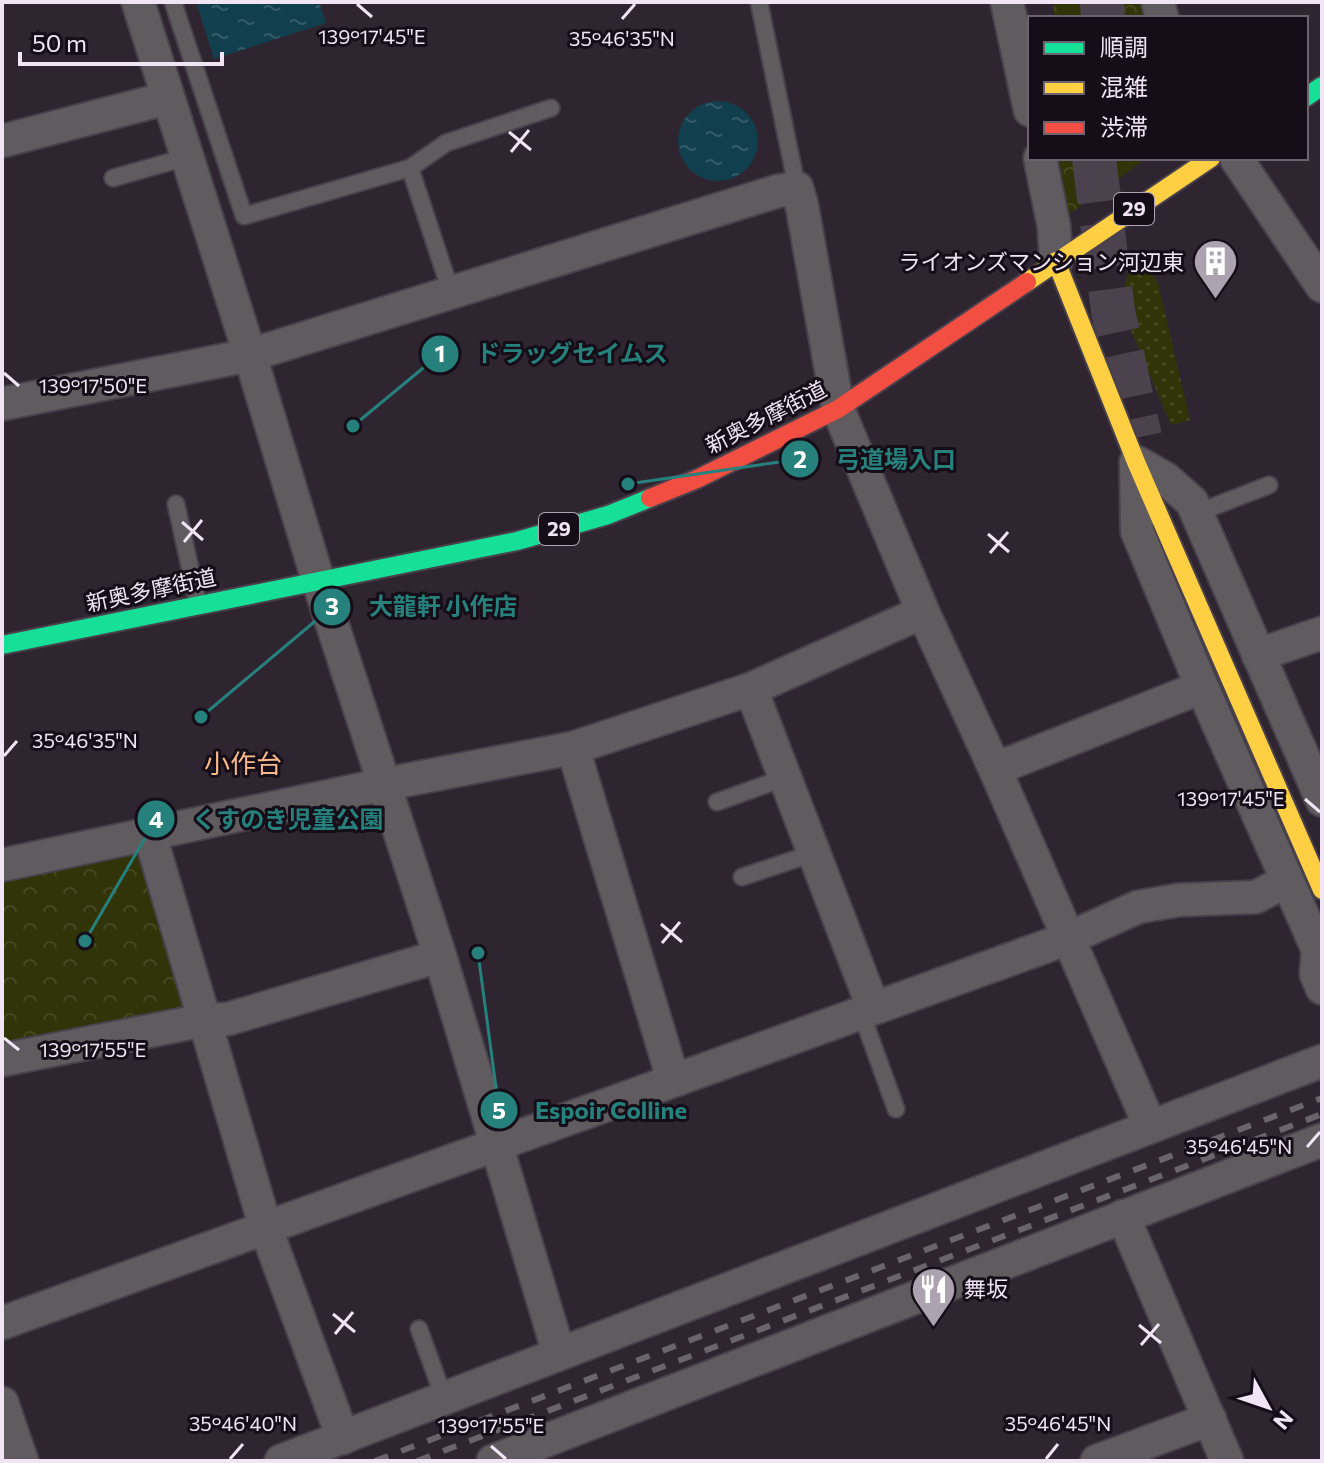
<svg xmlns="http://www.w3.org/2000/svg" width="1324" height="1463" viewBox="0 0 1324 1463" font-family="Commissioner,'Noto Sans JP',sans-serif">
  <defs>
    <pattern id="grass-dots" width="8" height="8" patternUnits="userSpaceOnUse" patternTransform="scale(2)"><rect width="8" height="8" fill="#313408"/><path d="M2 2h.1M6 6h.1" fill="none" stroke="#454820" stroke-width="1.8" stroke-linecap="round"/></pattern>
    <pattern id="park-crowns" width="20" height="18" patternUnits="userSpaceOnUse" patternTransform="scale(2)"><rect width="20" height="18" fill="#313408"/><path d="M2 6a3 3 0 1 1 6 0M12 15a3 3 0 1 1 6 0" fill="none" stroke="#454820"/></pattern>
    <pattern id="water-ripples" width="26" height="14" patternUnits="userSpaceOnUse" patternTransform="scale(2)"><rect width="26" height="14" fill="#113f4d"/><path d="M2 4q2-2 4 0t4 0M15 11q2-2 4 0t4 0" fill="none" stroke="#345b67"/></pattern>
  </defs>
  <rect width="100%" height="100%" fill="#2e2531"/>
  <path fill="url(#grass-dots)" d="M1144,254L1159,287L1190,420L1171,425L1119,302L1132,262Z"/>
  <path fill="url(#park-crowns)" d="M1053,2H1140L1145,18H1054Z
    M1059,158H1147L1068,215L1060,183Z
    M134,849L144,858L188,1007L181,1016L2,1054V875Z"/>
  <path fill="url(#water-ripples)" d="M196,2H319L326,23L214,59Z
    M678 141a40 40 0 1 1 80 0a40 40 0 1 1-80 0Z"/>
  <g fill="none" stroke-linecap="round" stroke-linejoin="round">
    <path stroke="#4b424e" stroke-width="44" stroke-dasharray="44 22" stroke-linecap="butt" d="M1102,2L1103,18
      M1094,158L1113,311L1140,437"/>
    <defs>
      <path id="lane" d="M173,2L244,216L410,168
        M759,2L797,188
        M113,178L187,157
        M451,292L410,168L446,143L551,108
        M176,504L198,604
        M1197,513L1269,485
        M717,802L787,777
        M742,877L814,853
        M872,1009L866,1026L896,1109
        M419,1329L444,1398"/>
      <path id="street" d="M138,2L250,355L318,580L440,956L559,1354
        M1007,2L1030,110
        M1158,2L1162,18
        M2,141L168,98
        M1040,158L1054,227L1056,261
        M1236,158L1322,286
        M2,404L250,355L778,191L797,188L802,206L838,409L923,612L995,769L1150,1126
        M1258,655L1322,633
        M751,689L873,1007
        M573,748L673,1079
        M995,769L1202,687
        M1322,800L1192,502L1166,479L1136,462L1137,531L1202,687L1318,950L1316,974L1322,988
        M150,835L266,1229L343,1438
        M2,865L386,784L573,748L751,689L923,612
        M2,1060L205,1020L228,1019L440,956
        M1123,1216L1227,1461
        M2,1323L1069,938L1138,907L1178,900L1256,897L1286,881
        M2,1403L22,1461
        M281,1461L1322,1061
        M493,1461L1322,1140
        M1097,1461L1210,1419"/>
      <path id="fast" d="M1306,97L1322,86
        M2,645L517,541L608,515L650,498"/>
      <path id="slow" d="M1056,261L1136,462L1322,890
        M1027,282L1211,158"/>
      <path id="jam" d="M650,498L697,479L838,409L1027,282"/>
    </defs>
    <use href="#lane" stroke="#48414c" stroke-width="20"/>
    <use href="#street" stroke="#48414c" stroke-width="36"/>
    <use href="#fast" stroke="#48414c" stroke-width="22"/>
    <use href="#slow" stroke="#48414c" stroke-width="22"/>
    <use href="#jam" stroke="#48414c" stroke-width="22"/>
    <use href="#lane" stroke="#605b5f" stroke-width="16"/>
    <use href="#street" stroke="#605b5f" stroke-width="32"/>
    <use href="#fast" stroke="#16e098" stroke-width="18"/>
    <use href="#slow" stroke="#ffcf43" stroke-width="18"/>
    <use href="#jam" stroke="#f24e42" stroke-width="18"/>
    <path stroke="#6a656c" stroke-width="6" stroke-dasharray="14 14" stroke-linecap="butt" d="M375,1461L1322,1098
      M417,1461L1322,1114"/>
  </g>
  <path fill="none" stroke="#f1e5f5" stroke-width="3" d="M357,4L372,17M622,19L635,4M509,132L531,150M511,152L529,130M4,373L19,386M182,522L203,540M988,534L1009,552M184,542L202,520M990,553L1008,532M4,756L17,741M1305,799L1320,812M661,924L682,942M662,943L680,922M4,1038L19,1050M1307,1147L1320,1132M333,1314L355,1332M1139,1325L1161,1343M335,1334L353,1312M1141,1345L1159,1324M491,1446L506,1459M230,1459L243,1444M1046,1459L1058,1444"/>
  <defs>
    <symbol id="building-pin" viewBox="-11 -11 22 30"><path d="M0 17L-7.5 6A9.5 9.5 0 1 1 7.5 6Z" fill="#ada2b0" stroke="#150d17"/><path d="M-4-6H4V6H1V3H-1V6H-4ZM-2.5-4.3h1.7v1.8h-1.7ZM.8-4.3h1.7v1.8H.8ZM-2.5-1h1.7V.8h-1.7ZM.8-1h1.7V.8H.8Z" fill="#fff"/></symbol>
    <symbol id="restaurant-pin" viewBox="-11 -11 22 30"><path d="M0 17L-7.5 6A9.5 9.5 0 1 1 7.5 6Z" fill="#ada2b0" stroke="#150d17"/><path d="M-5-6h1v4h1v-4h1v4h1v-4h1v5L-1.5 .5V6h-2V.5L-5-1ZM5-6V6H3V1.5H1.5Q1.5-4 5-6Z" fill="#fff"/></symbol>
  </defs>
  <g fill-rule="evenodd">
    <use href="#building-pin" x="1190" y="236" width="51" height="69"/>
    <use href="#restaurant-pin" x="908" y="1264" width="51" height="69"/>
  </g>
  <g text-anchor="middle" stroke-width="6" stroke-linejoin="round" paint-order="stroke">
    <g fill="#150d17" stroke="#afa4b2" stroke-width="2">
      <rect x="1114" y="193" width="40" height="32" rx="6"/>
      <rect x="539" y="513" width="40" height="32" rx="6"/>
    </g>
    <g font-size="20" font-weight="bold" fill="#f1e5f5">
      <text x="1134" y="216">29</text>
      <text x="559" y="536">29</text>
    </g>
    <g font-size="22" fill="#f1e5f5" stroke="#150d17" text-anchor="end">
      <text x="1184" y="270">ライオンズマンション河辺東</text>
      <text x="964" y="1297" text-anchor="start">舞坂</text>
    </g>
    <g font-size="22" fill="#f1e5f5" stroke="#150d17">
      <text transform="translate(766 417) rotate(-27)" y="8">新奥多摩街道</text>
      <text transform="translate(151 590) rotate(-12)" y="8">新奥多摩街道</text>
    </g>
    <g font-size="26" fill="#faba87" stroke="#150d17">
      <text x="243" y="773">小作台</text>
    </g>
  </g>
  <g font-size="20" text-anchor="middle" fill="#f1e5f5" stroke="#150d17" stroke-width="6" stroke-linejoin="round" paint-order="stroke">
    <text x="372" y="44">139°17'45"E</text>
    <text x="622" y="46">35°46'35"N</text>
    <text x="93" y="393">139°17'50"E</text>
    <text x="85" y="748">35°46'35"N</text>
    <text x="1231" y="806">139°17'45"E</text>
    <text x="93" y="1057">139°17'55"E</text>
    <text x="1239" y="1154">35°46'45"N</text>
    <text x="243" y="1431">35°46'40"N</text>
    <text x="1058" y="1431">35°46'45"N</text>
    <text x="491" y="1433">139°17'55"E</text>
  </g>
  <path fill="none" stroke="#26817c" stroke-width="3" d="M353 426L440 354M628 484L800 459M201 717L332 607M85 941L156 819M478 953L499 1110"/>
  <g fill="#26817c" stroke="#150d17" stroke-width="3">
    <circle cx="353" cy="426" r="8"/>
    <circle cx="628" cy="484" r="8"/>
    <circle cx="201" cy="717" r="8"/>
    <circle cx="85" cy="941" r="8"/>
    <circle cx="478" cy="953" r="8"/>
    <circle cx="440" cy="354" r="20"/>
    <circle cx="800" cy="459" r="20"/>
    <circle cx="332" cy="607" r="20"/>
    <circle cx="156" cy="819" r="20"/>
    <circle cx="499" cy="1110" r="20"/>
  </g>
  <g font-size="24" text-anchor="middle" font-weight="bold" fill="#fff">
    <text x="440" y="362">1</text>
    <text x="800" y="468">2</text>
    <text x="332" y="615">3</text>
    <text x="156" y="828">4</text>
    <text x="499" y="1119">5</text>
  </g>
  <g font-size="24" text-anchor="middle" font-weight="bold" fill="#26817c" stroke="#150d17" stroke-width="6" stroke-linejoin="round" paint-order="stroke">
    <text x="572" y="362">ドラッグセイムス</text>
    <text x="896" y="468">弓道場入口</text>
    <text x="443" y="615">大龍軒 小作店</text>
    <text x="288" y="828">くすのき児童公園</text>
    <text x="611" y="1119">Espoir Colline</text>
  </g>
  <rect width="1324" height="1463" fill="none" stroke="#f1e5f5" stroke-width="8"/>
  <rect x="1028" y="16" width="280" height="144" fill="#150d17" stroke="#6d6370" stroke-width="2"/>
  <rect x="1044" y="42" width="40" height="12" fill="#16e098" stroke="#6d6370" stroke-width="2"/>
  <text x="1100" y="56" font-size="24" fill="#f1e5f5">順調</text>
  <rect x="1044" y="82" width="40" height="12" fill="#ffcf43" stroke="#6d6370" stroke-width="2"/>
  <text x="1100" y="96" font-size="24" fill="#f1e5f5">混雑</text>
  <rect x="1044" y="122" width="40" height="12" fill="#f24e42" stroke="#6d6370" stroke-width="2"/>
  <text x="1100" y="136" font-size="24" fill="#f1e5f5">渋滞</text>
  <g transform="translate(1268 1407) rotate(130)" stroke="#150d17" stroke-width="6" paint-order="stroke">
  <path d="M0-6L14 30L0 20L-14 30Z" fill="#f1e5f5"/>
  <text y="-12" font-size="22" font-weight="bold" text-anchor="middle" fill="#f1e5f5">N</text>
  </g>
  <path d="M20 52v12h202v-12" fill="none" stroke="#f1e5f5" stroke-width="4"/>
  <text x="32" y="52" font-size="24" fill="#f1e5f5" stroke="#150d17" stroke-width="6" paint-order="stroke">50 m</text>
</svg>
